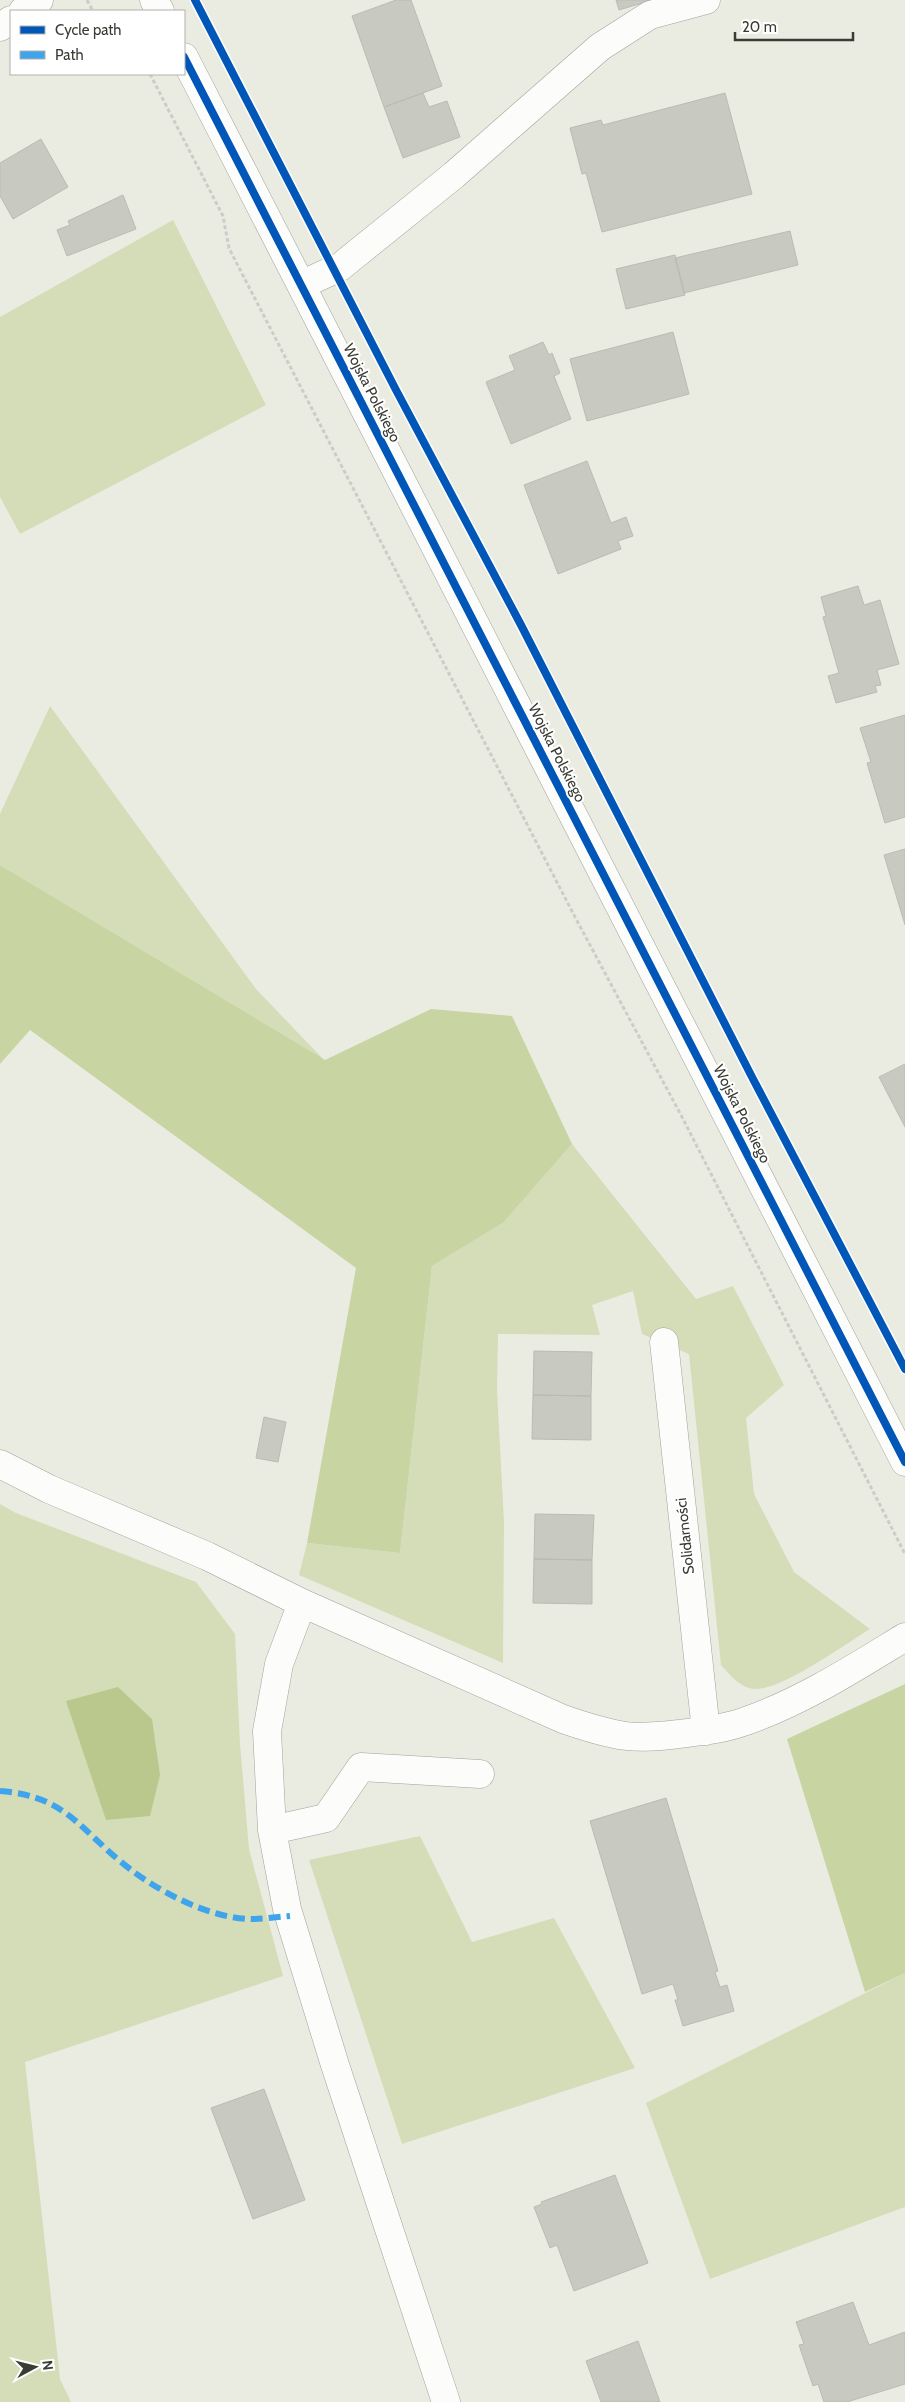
<svg xmlns="http://www.w3.org/2000/svg" width="905" height="2402" viewBox="0 0 905 2402" font-family="Cabin,sans-serif">
  <rect width="100%" height="100%" fill="#eaece2"/>
  <path fill="#d4ddb8" d="M173,220L266,405L20,534L0,497V317Z
    M50,706L256,989L325,1061L0,865V814Z
    M572,1144L696,1299L733,1286L784,1385L746,1418L754,1494L794,1572L870,1629C844,1645 782,1690 755,1689C740,1688 730,1675 721,1665L689,1354L642,1334L633,1291L592,1305L600,1335L498,1334L497,1390L504,1522L503,1663L299,1575L307,1543L400,1553L432,1266L503,1223Z
    M0,1504L16,1513L196,1582L235,1634L240,1744L249,1849L283,1976L25,2062L60,2379L71,2402H0Z
    M420,1836L472,1942L554,1918L635,2068L402,2144L309,1860Z
    M905,1973V2207L710,2279L646,2103Z"/>
  <path fill="#c9d4a3" d="M0,865L325,1060L431,1009L512,1016L572,1144L503,1223L432,1266L400,1553L307,1543L356,1268L30,1030L0,1064Z
    M905,1684V1973L865,1992L787,1739Z"/>
  <path fill="#bbc88d" d="M118,1687L152,1719L160,1775L150,1816L106,1820L66,1701Z"/>
  <path fill="#c8cac2" stroke="#babcb3" d="M396,0H411L442,86L384,107L352,16Z
    M616,0H652L619,10Z
    M423,93L429,107L447,101L460,137L403,158L384,107Z
    M725,93L752,194L602,232L586,173L582,174L570,128L601,120L603,125Z
    M41,139L68,187L13,219L0,196V163Z
    M123,195L136,229L67,256L57,230L70,225L68,221Z
    M790,231L798,265L684,293L675,258Z
    M675,255L685,295L626,309L616,269Z
    M673,332L689,394L587,421L570,359Z
    M543,342L549,355L552,353L560,373L554,376L571,419L511,444L486,382L515,370L509,356Z
    M587,461L611,523L626,517L633,536L618,541L621,549L558,574L524,485Z
    M858,586L864,605L880,600L899,664L877,670L881,685L875,686L877,692L836,703L828,676L839,673L823,617L826,616L821,597Z
    M905,715V817L885,823L867,763L871,762L860,728Z
    M905,849V925L884,855Z
    M905,1064V1127L879,1077Z
    M534,1351L592,1352L591,1396L533,1395Z
    M533,1395L591,1396V1440L532,1439Z
    M264,1417L286,1422L278,1462L256,1458Z
    M535,1514L594,1515L592,1560L534,1559Z
    M534,1559L592,1560V1604L533,1603Z
    M666,1798L718,1971L715,1972L720,1987L727,1985L734,2011L683,2026L675,2000H678L673,1984L642,1994L590,1821Z
    M264,2089L305,2200L253,2219L211,2108Z
    M615,2175L648,2263L574,2291L557,2245L550,2248L534,2207L542,2204L541,2202Z
    M853,2302L869,2345L905,2332V2384L847,2402H824L818,2384L813,2386L799,2345L804,2344L796,2322Z
    M638,2341L660,2402H601L586,2361Z"/>
  <g fill="none" stroke-linecap="round" stroke-linejoin="round">
    <defs>
      <path id="minor" d="M154,0L160,11
        M23,11L39,0
        M0,27L11,20
        M184,57L905,1462
        M301,285L340,267L454,175L600,47L650,15L706,0
        M664,1342L706,1731
        M0,1464L49,1489L207,1556L302,1603L279,1664L267,1731L272,1830L287,1909L335,2065L446,2402
        M302,1603L563,1719C583,1726 604,1733 626,1736C643,1738 661,1736 679,1734C701,1731 725,1729 746,1721C803,1701 854,1668 905,1637
        M272,1830L326,1818L361,1767L480,1774"/>
    </defs>
    <use href="#minor" stroke="#a0a29a" stroke-width="29"/>
    <path stroke="#cccdca" stroke-width="3" stroke-dasharray="4 2.5" stroke-linecap="butt" d="M87,0L93,11
      M195,0L213,35
      M150,74L223,216L229,248L235,260L575,917L682,1117L905,1554
      M404,405L521,625L753,1079L905,1369"/>
    <use href="#minor" stroke="#fcfcfb" stroke-width="28"/>
    <path stroke="#3fa4eb" stroke-width="6" stroke-dasharray="12 6" stroke-linecap="butt" d="M0,1791C68,1796 81,1832 130,1869C161,1893 212,1919 252,1919C264,1919 277,1917 290,1916"/>
    <defs>
      <path id="cycleway" d="M195,0L396,390L521,625L753,1079L905,1369
        M184,57L905,1462"/>
    </defs>
    <use href="#cycleway" stroke="#fff" stroke-width="11"/>
    <use href="#cycleway" stroke="#0057b8" stroke-width="8"/>
  </g>
  <g text-anchor="middle" stroke-width="4" stroke-linejoin="round" paint-order="stroke">
    <g font-size="15" fill="#3a3c34" stroke="#fff">
      <text transform="translate(372 393) rotate(63)" y="5">Wojska Polskiego</text>
      <text transform="translate(557 753) rotate(63)" y="5">Wojska Polskiego</text>
      <text transform="translate(742 1114) rotate(63)" y="5">Wojska Polskiego</text>
      <text transform="translate(685 1536) rotate(-96)" y="5">Solidarności</text>
    </g>
  </g>
  <rect x="10" y="10" width="175" height="65" fill="#ffffff" stroke="#b0b1ae"/>
  <rect x="20" y="26" width="25" height="8" fill="#0057b8" stroke="#b0b1ae"/>
  <text x="55" y="35" font-size="15" fill="#3a3c34">Cycle path</text>
  <rect x="20" y="51" width="25" height="8" fill="#3fa4eb" stroke="#b0b1ae"/>
  <text x="55" y="60" font-size="15" fill="#3a3c34">Path</text>
  <g transform="translate(35 2367) rotate(83)" stroke="#ffffff" stroke-width="4" paint-order="stroke">
  <path d="M0-4L9 19L0 12L-9 19Z" fill="#3a3c34"/>
  <text y="-8" font-size="14" font-weight="bold" text-anchor="middle" fill="#3a3c34">N</text>
  </g>
  <path d="M735 32v8h118v-8" fill="none" stroke="#3a3c34" stroke-width="2.5"/>
  <text x="742" y="32" font-size="15" fill="#3a3c34" stroke="#ffffff" stroke-width="4" paint-order="stroke">20 m</text>
</svg>
